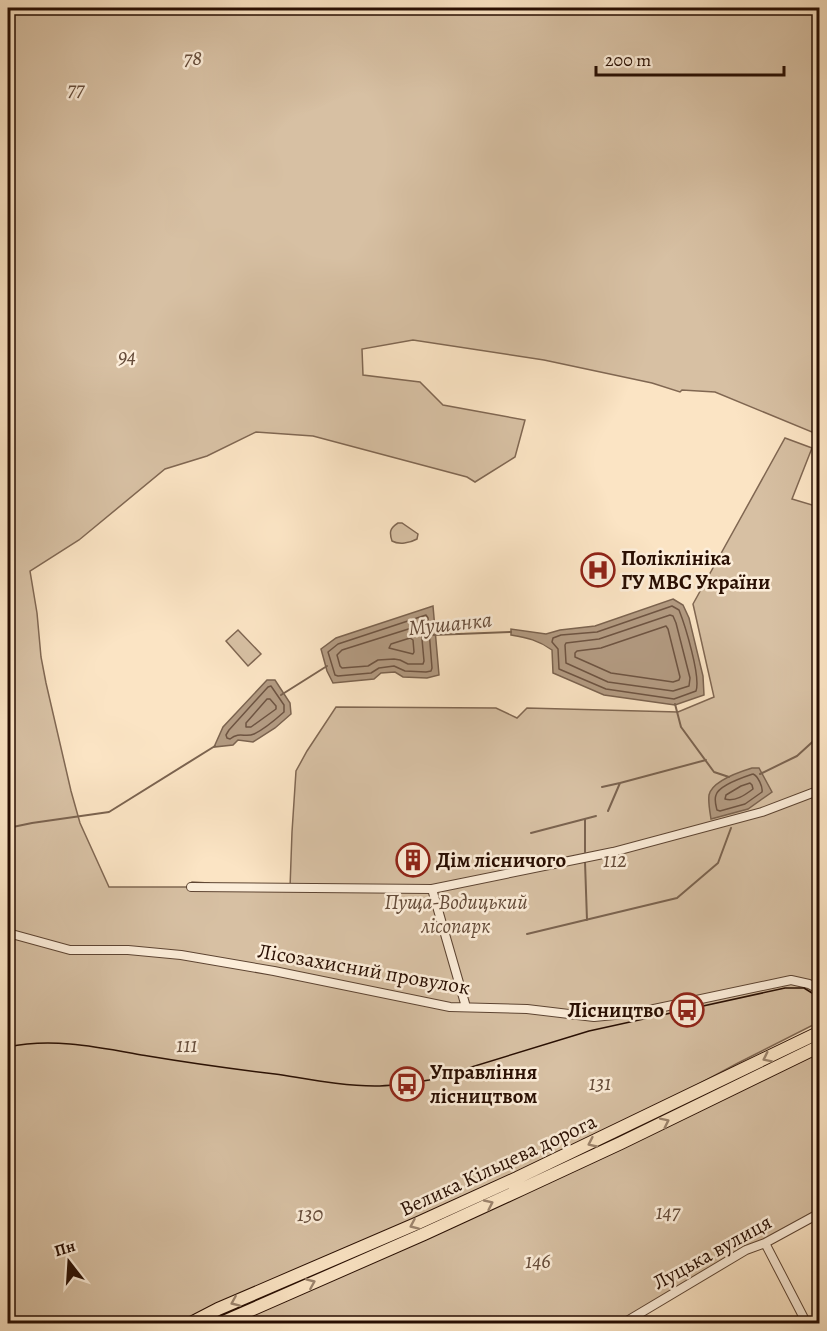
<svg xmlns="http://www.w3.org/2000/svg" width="827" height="1331" viewBox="0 0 827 1331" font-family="Alegreya,serif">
  <rect width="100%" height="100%" fill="#fbe4c4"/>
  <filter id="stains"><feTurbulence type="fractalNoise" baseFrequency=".00333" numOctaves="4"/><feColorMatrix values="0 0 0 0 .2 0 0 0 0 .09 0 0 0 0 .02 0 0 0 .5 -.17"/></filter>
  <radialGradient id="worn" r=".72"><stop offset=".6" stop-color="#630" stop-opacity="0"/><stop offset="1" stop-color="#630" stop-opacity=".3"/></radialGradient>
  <path fill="#d7c0a3" stroke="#806752" stroke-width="1.5" d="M8,8H819V435L715,392L682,390L680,392L652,383L544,360L413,340L362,349L363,375L420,382L443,405L525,420L515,457L475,482L467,477L313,436L256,432L207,456L165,469L79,540L30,571L37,613L41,657L46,683L71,791L80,823L109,887H187L192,882L209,883L214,887L290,888L292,832L296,771L307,751L336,707L496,708L517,718L527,708L678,712L714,697L693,604L785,438L812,448L792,499L819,507V1022L738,1063L658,1106L550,1157L359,1244L197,1314L180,1323H8Z
    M398,523H402L418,534L417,539C410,543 399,545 392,541C389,532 390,528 398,523Z
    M238,630L261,654L248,666L226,641Z
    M819,1046V1213L622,1323L219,1324Z"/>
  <path fill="#b39b82" stroke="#7b634f" stroke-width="1.5" d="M673,599L683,605L689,618L703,676L704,695L675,705L604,695L553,673L552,650C538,640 528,638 511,635V629L546,634L560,630L595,626Z
    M433,606L439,675L427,678L403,677L395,672L381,673L374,679L333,683L327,671L321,649L336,638Z
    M267,680H275L290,703L291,714L275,728L253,742L238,740L233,745L214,747L223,727Z
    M752,768H759L772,792L748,809L711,819C710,812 708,803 709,795C712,781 739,772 752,768Z"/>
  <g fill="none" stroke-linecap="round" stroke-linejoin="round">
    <path stroke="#6e5442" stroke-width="1.5" d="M672,606L679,610C685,625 701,677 696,691L674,699L606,689L559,669L558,649L552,642L553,638L561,635L597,632Z
      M426,615L428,618L432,668L431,671L426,672L405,671L394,666L379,668L371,673L338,676L335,675L328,652L338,644Z
      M670,615L673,616L676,623L690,678L689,686L673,691L608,682L566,663L565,645L566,643L599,639Z
      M418,626L421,628L424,661L423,664H408L400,660L394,659L378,660L368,666L342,668L340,666L337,655L342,650Z
      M666,626L668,629L680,677L679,680L673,682L611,673L575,657V653L577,651L601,648Z
      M410,638L413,640L414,652L413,654L389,648L391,644Z
      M271,686L284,705V712C275,720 265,729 254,734C245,738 240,731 230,739L227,738L226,735L229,730L268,687Z
      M270,699L276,706V709L251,727H246V723L267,699Z
      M753,774C758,776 763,787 762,792L745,804L720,811L717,810C716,806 714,800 716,795C719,785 744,777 753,774Z
      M750,783L752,785L753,789C745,795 735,802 725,799L726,795L741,786Z"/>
    <path stroke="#7b634f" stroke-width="2" d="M433,635L511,632
      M281,695L327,666
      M675,704L681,727L714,772L729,777
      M760,774L797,756L820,735
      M602,787L620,783
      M608,811L620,783L706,760
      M8,828L32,823L109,812L215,746
      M531,833L596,816
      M585,852V819
      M585,862L587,920
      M527,934L677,898L718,863L731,828"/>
    <defs>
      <path id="minor" d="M191,887L432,889L613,852L762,812L820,790
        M432,889L466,1007
        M8,933L70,950H128L181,955L274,971L450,1007L527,1009L594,1017L635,1013L791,980L809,984L820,990
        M765,1243L807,1324
        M622,1324L746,1250L765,1243L820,1213"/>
      <path id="primary" d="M189,1324L218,1309L418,1223L517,1178L820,1032
        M219,1324L424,1234L522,1189L621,1143L820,1046"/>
    </defs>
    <use href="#minor" stroke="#5d4432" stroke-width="10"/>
    <use href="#primary" stroke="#280e02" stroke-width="14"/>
    <use href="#minor" stroke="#fcedd9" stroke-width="8"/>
    <use href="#primary" stroke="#fbe4c4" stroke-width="12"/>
    <path stroke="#280e02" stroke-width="1.5" d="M8,1047C54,1037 102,1048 148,1056C190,1063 233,1069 275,1074C308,1079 342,1086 375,1086C393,1086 411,1083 429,1080L589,1031L785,988H804L820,998"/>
  </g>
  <defs><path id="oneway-chevron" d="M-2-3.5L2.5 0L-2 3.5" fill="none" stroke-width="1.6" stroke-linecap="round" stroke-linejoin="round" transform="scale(1.5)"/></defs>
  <g stroke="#9c846d">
    <use href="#oneway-chevron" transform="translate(767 1058) rotate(154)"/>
    <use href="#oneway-chevron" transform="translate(665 1122) rotate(-26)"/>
    <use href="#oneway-chevron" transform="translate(592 1143) rotate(155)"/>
    <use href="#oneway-chevron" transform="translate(489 1204) rotate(-25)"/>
    <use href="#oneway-chevron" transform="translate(414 1225) rotate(156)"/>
    <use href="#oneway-chevron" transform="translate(311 1283) rotate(-23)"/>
    <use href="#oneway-chevron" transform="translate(235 1302) rotate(157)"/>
  </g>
  <defs>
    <symbol id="hospital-ring" viewBox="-11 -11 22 22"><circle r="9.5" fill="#fcedd9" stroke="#8f2418" stroke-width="1.5"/><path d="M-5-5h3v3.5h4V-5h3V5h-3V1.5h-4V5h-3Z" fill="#8f2418"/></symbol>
    <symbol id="building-ring" viewBox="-11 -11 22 22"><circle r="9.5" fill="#fcedd9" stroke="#8f2418" stroke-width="1.5"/><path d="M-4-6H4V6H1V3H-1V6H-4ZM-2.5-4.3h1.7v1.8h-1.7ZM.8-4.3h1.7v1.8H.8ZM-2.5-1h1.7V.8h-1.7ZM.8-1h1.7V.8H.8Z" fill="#8f2418"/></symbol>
    <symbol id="bus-ring" viewBox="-11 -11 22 22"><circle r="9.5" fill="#fcedd9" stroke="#8f2418" stroke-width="1.5"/><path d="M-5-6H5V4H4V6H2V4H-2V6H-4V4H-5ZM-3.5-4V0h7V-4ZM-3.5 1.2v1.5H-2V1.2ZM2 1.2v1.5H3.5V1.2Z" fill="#8f2418"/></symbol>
  </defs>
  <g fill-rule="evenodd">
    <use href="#hospital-ring" x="579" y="551" width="38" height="38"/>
    <use href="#building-ring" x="394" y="841" width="38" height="38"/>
    <use href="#bus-ring" x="668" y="991" width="38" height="38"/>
    <use href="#bus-ring" x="388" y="1065" width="38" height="38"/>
  </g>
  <g text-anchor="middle" stroke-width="5" stroke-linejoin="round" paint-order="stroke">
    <g font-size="21" font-style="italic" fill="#654c3a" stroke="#fcedd9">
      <text x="193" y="65">78</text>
      <text x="76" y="96">77</text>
      <text x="127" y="363">94</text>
      <text x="615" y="867">112</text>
      <text x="456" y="909">Пуща-Водицький<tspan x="456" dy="24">лісопарк</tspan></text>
      <text x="187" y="1052">111</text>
      <text x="600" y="1090">131</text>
      <text x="668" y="1219">147</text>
      <text x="310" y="1221">130</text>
      <text x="538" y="1268">146</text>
    </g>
    <g font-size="21" font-weight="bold" fill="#280e02" stroke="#fcedd9" text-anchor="start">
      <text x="621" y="565">Поліклініка<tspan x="621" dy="24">ГУ МВС України</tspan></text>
      <text x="436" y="867">Дім лісничого</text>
      <text x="664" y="1017" text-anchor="end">Лісництво</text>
      <text x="430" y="1079">Управління<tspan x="430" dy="24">лісництвом</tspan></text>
    </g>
    <g font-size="21" fill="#280e02" stroke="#fcedd9">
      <text transform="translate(364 969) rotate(10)" y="7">Лісозахисний провулок</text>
      <text transform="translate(498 1165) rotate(-25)" y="7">Велика Кільцева дорога</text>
      <text transform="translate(712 1252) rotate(-29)" y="7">Луцька вулиця</text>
    </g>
    <g font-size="22" font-style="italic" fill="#674d3c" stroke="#fcedd9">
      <text transform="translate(450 623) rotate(-6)" y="8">Мушанка</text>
    </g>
  </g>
  <rect width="827" height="1331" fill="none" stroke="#fbe4c4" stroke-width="30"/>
  <rect x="9" y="9" width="809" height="1313" fill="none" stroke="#280e02" stroke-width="3"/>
  <rect x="15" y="15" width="797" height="1301" fill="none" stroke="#280e02" stroke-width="1.5"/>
  <g transform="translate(69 1262) rotate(343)" stroke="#fcedd9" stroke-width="4.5" paint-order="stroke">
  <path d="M0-4.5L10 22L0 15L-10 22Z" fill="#280e02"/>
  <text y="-9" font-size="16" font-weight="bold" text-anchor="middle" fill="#280e02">Пн</text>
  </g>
  <path d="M596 66v9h188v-9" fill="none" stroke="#280e02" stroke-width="3"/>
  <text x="605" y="66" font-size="18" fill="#280e02" stroke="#fcedd9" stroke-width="4.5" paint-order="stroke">200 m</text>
  <rect width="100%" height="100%" filter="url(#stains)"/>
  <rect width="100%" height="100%" fill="url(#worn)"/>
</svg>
